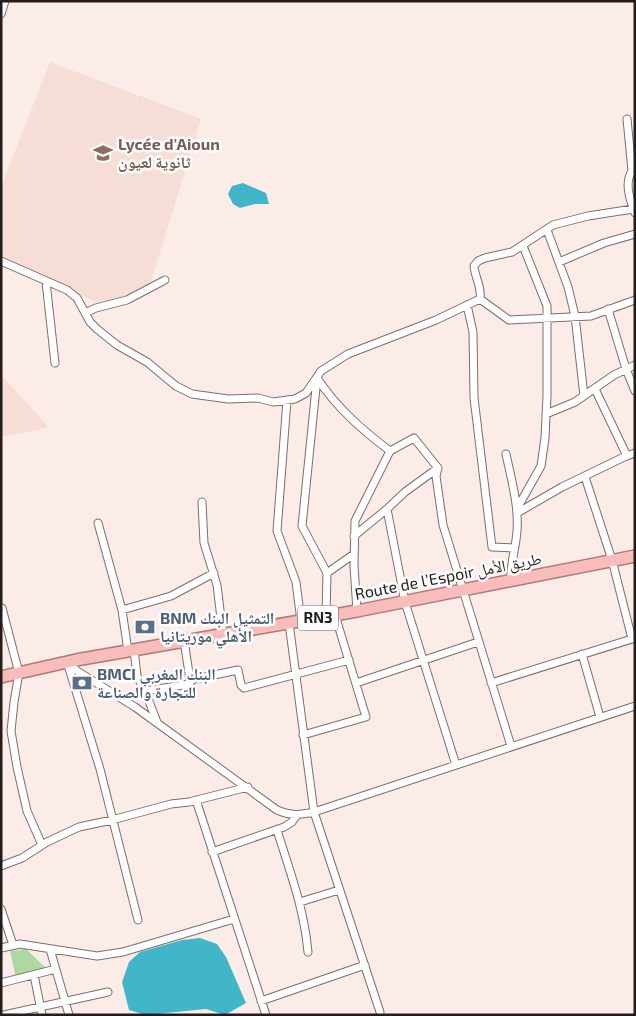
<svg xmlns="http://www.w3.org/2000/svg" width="636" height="1016" viewBox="0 0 636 1016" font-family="'Exo 2','Noto Naskh Arabic',sans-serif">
  <rect width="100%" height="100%" fill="#fcece7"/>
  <path fill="#f6ded6" d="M50,62L201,119L151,282L141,291L100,304L1,258V187Z
    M1,375L47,425L46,428L1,437Z"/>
  <path fill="#add8a1" d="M26,949L47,969L16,978L10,951Z"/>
  <path fill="#41b6c9" d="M243,183L266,193L269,204H255L240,208L233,204L228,194L232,186Z
    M200,938L217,944L226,957L246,1003L225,1015L206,1009L146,1015L129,1010L122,982L129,962L140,952L182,940Z"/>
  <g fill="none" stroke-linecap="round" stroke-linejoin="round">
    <defs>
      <path id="minor" d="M1,14L5,1
        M627,119L632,171C624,183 630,200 635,213
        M547,230L568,287L575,316L584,396
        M1,261L67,290L77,298L90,322L97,329L117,345L147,362L176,386L192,394L228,399L258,398L273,402L295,399L306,393L321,371L348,354L436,320L480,299C482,287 475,278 474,266L478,261L485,258L512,252L553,225L588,216L633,209
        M559,262L604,243L635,234
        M46,282L55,363
        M480,299L509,320L591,316L635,300
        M467,305L473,332L474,398L492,547L514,548
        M608,309L626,369L635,391
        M85,313L96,308L127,300L165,280
        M317,378L302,526L327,573L326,616
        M317,378C337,408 362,430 390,451
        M595,389L627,456
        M287,400L277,531L296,582L301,621
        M546,414L575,402L614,375L635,365
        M506,454C511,478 519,506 517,531C516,548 510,563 511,580
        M585,477L612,560L632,639
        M202,502L204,543L217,585L223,635
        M387,509L405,602L456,765
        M517,513L519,505L541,466L545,438L547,396V306L523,246
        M517,513L562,487L624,457L635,453
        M98,523L122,610L128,651
        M354,536L387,509L405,492L438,468
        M327,573L354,554
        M2,608L19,673L14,702L11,731L17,767L27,811L42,845
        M122,610L171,596L214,573
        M357,611L354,566L355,521L390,451L414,438L438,468L436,476L443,525L511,746
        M289,623L314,812L380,1012
        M182,641L185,647L190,680
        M134,649L137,676L145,691L190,684V680L238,670L241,685L244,688L349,660
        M582,654L600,717
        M67,662L100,769L138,920
        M68,662L77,671L135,707L277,810C291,816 300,815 314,812L635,706
        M356,683L478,642
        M491,683L635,638
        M145,691L157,722
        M303,735L366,717L335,615
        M196,800L266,1015
        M277,830C290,872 304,908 308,952
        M212,852L284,827L292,822L297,815
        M1,866L22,858L47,842L79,827L112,820L171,804L189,802L248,787
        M300,902L339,890
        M1,909L13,945
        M1,948L20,944L97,956L123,952L234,919
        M50,949L69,1015
        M34,975L42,1015
        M1,983L56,969
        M261,1001L365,965
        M4,1015L108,992"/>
      <path id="trunk" d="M1,677L76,660L357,611L635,556"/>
    </defs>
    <use href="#minor" stroke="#7c6e6a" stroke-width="9"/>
    <use href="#trunk" stroke="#ad7a77" stroke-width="14"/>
    <use href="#minor" stroke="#fff" stroke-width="7"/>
    <use href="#trunk" stroke="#f8bcba" stroke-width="11"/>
  </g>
  <defs>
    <symbol id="school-bare" viewBox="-9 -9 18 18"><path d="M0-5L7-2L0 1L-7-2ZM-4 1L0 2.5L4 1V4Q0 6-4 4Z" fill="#8d6e63" stroke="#fdfdfd" stroke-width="2.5" paint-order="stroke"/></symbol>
    <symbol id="bank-bare" viewBox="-9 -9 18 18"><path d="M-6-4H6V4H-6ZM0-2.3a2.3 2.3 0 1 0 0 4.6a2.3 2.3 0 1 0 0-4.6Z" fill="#5c6f8a" stroke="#fdfdfd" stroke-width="2.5" paint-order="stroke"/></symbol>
  </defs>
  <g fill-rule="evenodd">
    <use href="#school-bare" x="89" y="139" width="28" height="28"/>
    <use href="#bank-bare" x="131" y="613" width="28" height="28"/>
    <use href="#bank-bare" x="68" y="669" width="28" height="28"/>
  </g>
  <g text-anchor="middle" stroke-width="5" stroke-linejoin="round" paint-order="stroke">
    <rect fill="#fdfdfd" stroke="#64605f" stroke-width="1" x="298" y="605.5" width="40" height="25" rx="4"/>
    <g font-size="15" font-weight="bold" fill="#231d1b">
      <text x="318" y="623">RN3</text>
    </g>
    <g font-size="16" font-weight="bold" fill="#785e54" stroke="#fdfdfd" text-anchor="start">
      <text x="118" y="150">Lycée d'Aioun<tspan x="118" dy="18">ثانوية لعيون</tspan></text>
    </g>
    <g font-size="16" fill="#231d1b" stroke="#fdfdfd">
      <text transform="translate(448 576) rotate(-11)" y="6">Route de l’Espoir طريق الأمل</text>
    </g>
    <g font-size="16" font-weight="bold" fill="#4e5e75" stroke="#fdfdfd" text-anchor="start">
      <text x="160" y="624">BNM التمثيل البنك<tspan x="160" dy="18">الأهلي موريتانيا</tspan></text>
      <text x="97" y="680">BMCI البنك المغربي<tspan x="97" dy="18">للتجارة والصناعة</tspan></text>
    </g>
  </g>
  <rect width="636" height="1016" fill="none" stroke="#231d1b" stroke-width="5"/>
</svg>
